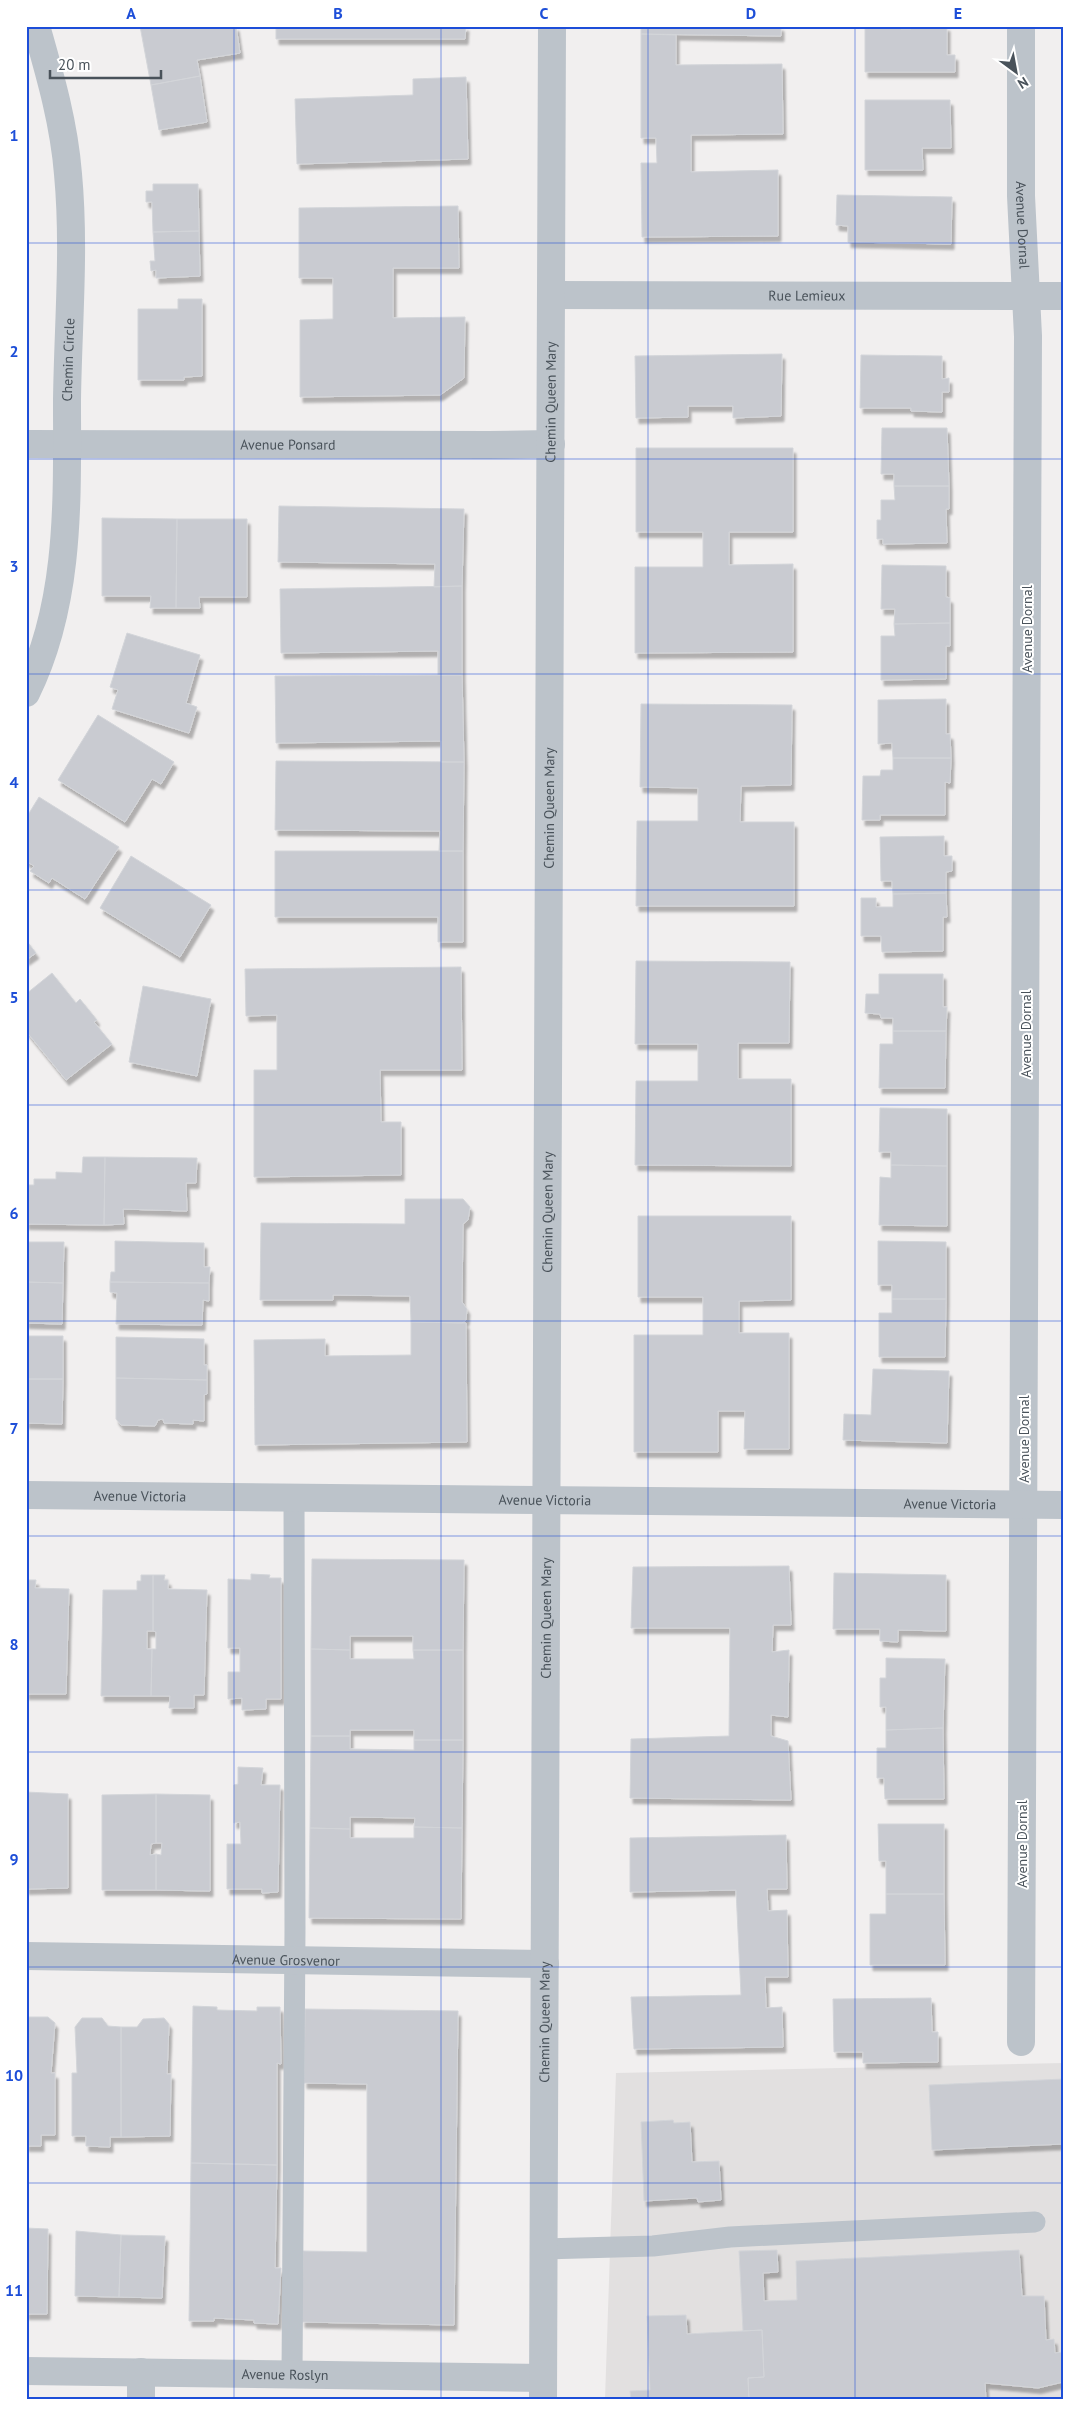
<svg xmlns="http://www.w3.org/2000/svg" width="1089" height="2426" viewBox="0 0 1089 2426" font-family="'PT Sans',sans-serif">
  <defs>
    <filter id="shadow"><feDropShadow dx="3" dy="5.5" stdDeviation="1" flood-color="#0004"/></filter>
  </defs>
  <rect width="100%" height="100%" fill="#f1efef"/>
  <path fill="#e2e0e0" d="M1063,2063V2400H605L616,2073Z"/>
  <path fill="#c9cbd1" stroke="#d3d5d9" filter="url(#shadow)" d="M140,26H236L240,53L197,60L200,76L151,85Z
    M276,26H466L465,39H276Z
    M641,26H781V36L641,34Z
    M865,26H901V29H911V26H947V55H955V72H865Z
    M641,34L676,35V65L782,64L783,134L691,135V172L778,170V236L642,237L641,163H657L656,138H641Z
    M200,76L207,122L159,130L151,85Z
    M466,77L468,159L297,164L295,99L413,95V79Z
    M865,100H950L951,148H922L923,170H865Z
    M153,184H198L199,231L153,232L152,202H146V191H153Z
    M837,195L952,197L951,244L848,242V226L836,225Z
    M458,206L459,268H393V318L465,317L464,378L440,395L300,397V320L333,319V278H299V208Z
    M199,231L200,276L156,278V270L151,271L150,261H155L153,232Z
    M178,299H202V376L184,377V380H138V309H178Z
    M782,354L781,416L733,418V406H688V417L636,418L635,356Z
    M861,355L942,356V379L949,378V392H942V412L911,411V408H860Z
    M882,428H947L949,486H894V474H881Z
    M636,448H793V532H729V565L793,564V652L635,653V567H703V532H636Z
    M894,486H949V509H946L947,543L883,544V539H877V520H881V500H895Z
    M279,506L464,509L462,586L434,587L435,564L278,562Z
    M102,518L177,519L176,608H150L151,596H102Z
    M177,519H247V597H199L200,608H176Z
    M882,565L946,566V597L950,598V623L894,624L895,609H881Z
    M462,586V675H438V651L281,653L280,589Z
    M950,623V646H946V679L881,680V636H895L894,624Z
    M127,633L200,655L186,703L197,707L189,733L112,709L118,690L110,687Z
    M462,675L464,762H441V741L276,743L275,676Z
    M946,699V734H950L951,758H893L892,743L878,744V700Z
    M641,704L792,705L791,785L741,786L740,822H794V906H636L637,821H698V788L640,787Z
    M98,715L174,762L161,784L152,779L125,822L58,780Z
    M893,758H951L950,783L945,782V815H880V820H862L863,776H880L881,770H893Z
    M276,761L464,762L463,851H439L440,831L275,830Z
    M39,797L119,847L85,899L52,878L49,883L30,871L34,866L26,861V818Z
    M944,836V856H952V871L946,872V893L893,894L892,881H881L880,837Z
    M275,851H463V942H438V917H275Z
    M131,856L211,905L180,957L100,908Z
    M946,893L947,917H943V951L882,952L881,936H861V898H876V907H893V894Z
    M26,940L36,953L26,960Z
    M636,961L790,962L789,1043H738V1079H791V1166L635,1165L636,1081H698V1044H635Z
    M461,967L462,1070H380L381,1122H401V1175L254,1177V1070H277V1015L246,1016L245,969Z
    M52,973L76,1003L80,999L97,1020L94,1022L112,1044L66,1080L26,1031V994Z
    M879,974H943V1007H947L946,1031H893V1018H881L880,1014L865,1013L866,994H879Z
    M143,986L211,999L197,1076L129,1062Z
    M893,1031H946L945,1088H879L880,1044H893Z
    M880,1108L947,1109V1166L891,1165V1152H879Z
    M83,1157H105L104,1225L26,1224V1185H34V1179H56V1172L82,1173Z
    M105,1157L197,1158L196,1183H186L187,1211L123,1209L124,1224L104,1225Z
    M891,1165L947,1166V1226L879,1225L880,1177L891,1178Z
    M405,1199H463L470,1207L468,1220L463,1224L462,1302L467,1309L466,1320L462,1323L411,1322L410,1296L333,1295V1300H260L261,1223L405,1224Z
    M638,1216H791V1300L739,1301V1333H789V1449H744L745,1411H718V1452H634V1335H703V1297H638Z
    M115,1241L204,1243V1267H210L209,1283L110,1282L111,1272H115Z
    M878,1241L946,1242V1299H892V1285H878Z
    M26,1242H64L63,1283L26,1282Z
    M26,1282L63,1283L62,1324L26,1323Z
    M110,1282L209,1283V1301L203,1300L202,1325L116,1324L117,1293L110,1292Z
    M892,1299H946L945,1357H879V1313H892Z
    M411,1322L466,1323L467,1442L255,1445L254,1340L325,1339V1356L411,1355Z
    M26,1336H63V1379H26Z
    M116,1337L204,1339V1365H207V1380L116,1378Z
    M873,1369L949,1371L947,1443L843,1440L844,1414L871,1415Z
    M116,1378L207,1380V1394L204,1395V1421L193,1420V1424L164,1423L163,1419L158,1420L155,1426L121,1425L116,1419Z
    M26,1379H63L62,1424L26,1423Z
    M312,1559L464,1560L463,1650H413V1636H350V1650L311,1649Z
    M789,1566L791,1625H773L772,1652L789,1650L788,1717L771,1715V1736L788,1741L791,1800L630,1798L631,1739L729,1736L730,1628H631L633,1567Z
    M834,1573L946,1575V1631L898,1630V1642L880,1641V1629H833Z
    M251,1574L270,1575L269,1578H281V1699H266V1709L242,1710V1698L228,1699V1672H240V1648H228V1579L251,1580Z
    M141,1575H153V1631H147V1649H152L151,1696H101L103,1590H137V1581H141Z
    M153,1575H165L164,1580H168V1589L207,1590L204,1695H194V1708H169L170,1696H151L152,1649H156V1632L153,1631Z
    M26,1580H36L35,1588L69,1589L66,1694H26Z
    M311,1649L350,1650V1659H414L413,1650H463V1740H414V1730H350V1736H311Z
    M886,1658L945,1659L943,1728L886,1730V1707H880V1678H886Z
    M943,1728L944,1799H885L884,1778H877V1748H886V1730Z
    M311,1736H350V1749L414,1750V1740H463L462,1828L414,1827L415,1818L350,1817V1829L310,1828Z
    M238,1767L263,1768L261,1785H280L278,1892L262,1893V1889H227V1844H241L240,1822L234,1823V1785L238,1784Z
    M26,1792L68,1794V1888L26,1889Z
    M156,1794L210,1795V1891L156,1890V1854L161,1855L162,1843H156Z
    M156,1794V1843L151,1844L150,1855L156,1854V1890H102V1795Z
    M878,1824H944V1894H886V1861H879Z
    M414,1827L462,1828L461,1919L309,1918L310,1828L350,1829V1838H414Z
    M786,1835L787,1889H767L768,1911L787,1910L788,1977H765L766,2008L782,2007L783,2047L634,2049L631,1997L741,1995L736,1890L630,1892V1838Z
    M886,1894H944L945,1965H870V1914H886Z
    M931,1998L932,2032H938V2062L863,2063V2052H834L833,1999Z
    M193,2006L217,2007V2010L257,2011V2007H280L281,2064L277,2063V2165L191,2163Z
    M305,2009L458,2011L454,2325L302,2322L303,2251L367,2252V2084L304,2083Z
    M26,2017H48L55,2023L51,2073H55V2135H41V2146H26Z
    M82,2018H102L108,2026L121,2027V2137H110V2147L86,2146V2136H72V2073H77L75,2027Z
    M164,2018L169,2024L167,2074H171L170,2136L121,2137V2027H137L143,2019Z
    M1063,2079V2144L932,2150L929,2085Z
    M673,2120L674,2123L690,2122L692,2162L719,2161L721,2200L698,2202L697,2198L644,2201L641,2122Z
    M191,2163L277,2165L275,2268H281L278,2324L254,2323V2320L214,2318V2321H189Z
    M26,2228L48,2229L47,2314H26Z
    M76,2231L121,2235L119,2297L75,2296Z
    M121,2235L165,2236L162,2298L119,2297Z
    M777,2250L778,2272L763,2273L764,2301L797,2300L796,2261L1019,2250L1022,2296H1044L1046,2340L1054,2339L1055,2353L1063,2352V2382L1038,2388L985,2383L986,2400H749L748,2378L764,2377L762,2330L743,2331L739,2251Z
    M686,2315L687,2334L762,2330L764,2377L748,2378L749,2400H631L630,2391L650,2390L647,2316Z"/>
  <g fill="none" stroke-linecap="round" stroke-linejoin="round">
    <path stroke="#bcc3ca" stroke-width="21" d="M543,2249L653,2246L730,2237L1035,2222
      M292,2375L295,1928L294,1498"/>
    <g stroke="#bcc3ca" stroke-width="28">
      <path id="s1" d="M1021,26V196L1028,336L1021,2042"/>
      <path id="s2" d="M552,295L1063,296"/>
      <path id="s3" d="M26,444L489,445L551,444"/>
      <path id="s4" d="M26,693C71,602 67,499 67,400C68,325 75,249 68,174C64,123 50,75 36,26"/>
      <path id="s5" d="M26,1956L545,1964"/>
      <path id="s6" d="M26,2371L543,2378"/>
      <path d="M141,2400V2372"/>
    </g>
    <g stroke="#bcc3ca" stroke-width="28">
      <path id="s7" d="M26,1495L1063,1505"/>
      <path id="s8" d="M543,2400L552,26"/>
    </g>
  </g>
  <path fill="none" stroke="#1d4ed8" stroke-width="1" stroke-opacity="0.55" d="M234,26V2400M441,26V2400M648,26V2400M855,26V2400M26,243H1063M26,459H1063M26,674H1063M26,890H1063M26,1105H1063M26,1321H1063M26,1536H1063M26,1752H1063M26,1967H1063M26,2183H1063"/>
  <g text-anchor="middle" stroke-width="4" stroke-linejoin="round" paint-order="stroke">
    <g font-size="14" fill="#49525a" stroke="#fff">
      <text dy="5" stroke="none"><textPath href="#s1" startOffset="199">Avenue Dornal</textPath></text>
      <text dy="5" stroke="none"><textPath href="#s2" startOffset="255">Rue Lemieux</textPath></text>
      <text dy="5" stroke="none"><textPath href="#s4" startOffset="339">Chemin Circle</textPath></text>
      <text dy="5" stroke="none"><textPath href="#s8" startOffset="1998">Chemin Queen Mary</textPath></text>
      <text dy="5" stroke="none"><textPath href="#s3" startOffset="262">Avenue Ponsard</textPath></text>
      <text transform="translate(1027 629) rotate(-90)" y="5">Avenue Dornal</text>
      <text dy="5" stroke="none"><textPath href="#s8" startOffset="1592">Chemin Queen Mary</textPath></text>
      <text transform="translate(1026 1034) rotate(-90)" y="5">Avenue Dornal</text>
      <text dy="5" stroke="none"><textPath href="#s8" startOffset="1188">Chemin Queen Mary</textPath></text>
      <text transform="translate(1024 1439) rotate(-90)" y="5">Avenue Dornal</text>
      <text dy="5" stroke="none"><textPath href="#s7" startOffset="114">Avenue Victoria</textPath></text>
      <text dy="5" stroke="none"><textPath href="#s7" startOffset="519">Avenue Victoria</textPath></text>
      <text dy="5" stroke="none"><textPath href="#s7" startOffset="924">Avenue Victoria</textPath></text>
      <text dy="5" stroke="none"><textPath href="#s8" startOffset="782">Chemin Queen Mary</textPath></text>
      <text transform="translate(1022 1844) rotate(-90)" y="5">Avenue Dornal</text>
      <text dy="5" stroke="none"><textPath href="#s5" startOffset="260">Avenue Grosvenor</textPath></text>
      <text dy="5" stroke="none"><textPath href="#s8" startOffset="378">Chemin Queen Mary</textPath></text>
      <text dy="5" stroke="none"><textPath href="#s6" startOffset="259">Avenue Roslyn</textPath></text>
    </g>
  </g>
  <rect width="1089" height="2426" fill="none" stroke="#ffffff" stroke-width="55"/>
  <g transform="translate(1016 72) rotate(148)" stroke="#ffffff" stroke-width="4" paint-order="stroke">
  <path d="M0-4L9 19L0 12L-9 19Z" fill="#49525a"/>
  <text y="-8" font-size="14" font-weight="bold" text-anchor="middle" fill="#49525a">N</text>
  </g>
  <path d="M50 70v8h111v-8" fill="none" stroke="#49525a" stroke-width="2.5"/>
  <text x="58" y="70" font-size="15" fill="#49525a" stroke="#ffffff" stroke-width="4" paint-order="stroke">20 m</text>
  <rect x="28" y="28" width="1034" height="2370" fill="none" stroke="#1d4ed8" stroke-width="2"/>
  <g font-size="16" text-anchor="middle" font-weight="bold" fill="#1d4ed8">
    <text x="131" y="19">A</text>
    <text x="338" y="19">B</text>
    <text x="544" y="19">C</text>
    <text x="751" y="19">D</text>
    <text x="958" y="19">E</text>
    <text x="14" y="141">1</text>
    <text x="14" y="357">2</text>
    <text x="14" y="572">3</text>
    <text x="14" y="788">4</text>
    <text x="14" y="1003">5</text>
    <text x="14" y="1219">6</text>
    <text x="14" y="1434">7</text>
    <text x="14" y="1650">8</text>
    <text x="14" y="1865">9</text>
    <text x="14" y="2081">10</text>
    <text x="14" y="2296">11</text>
  </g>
</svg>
